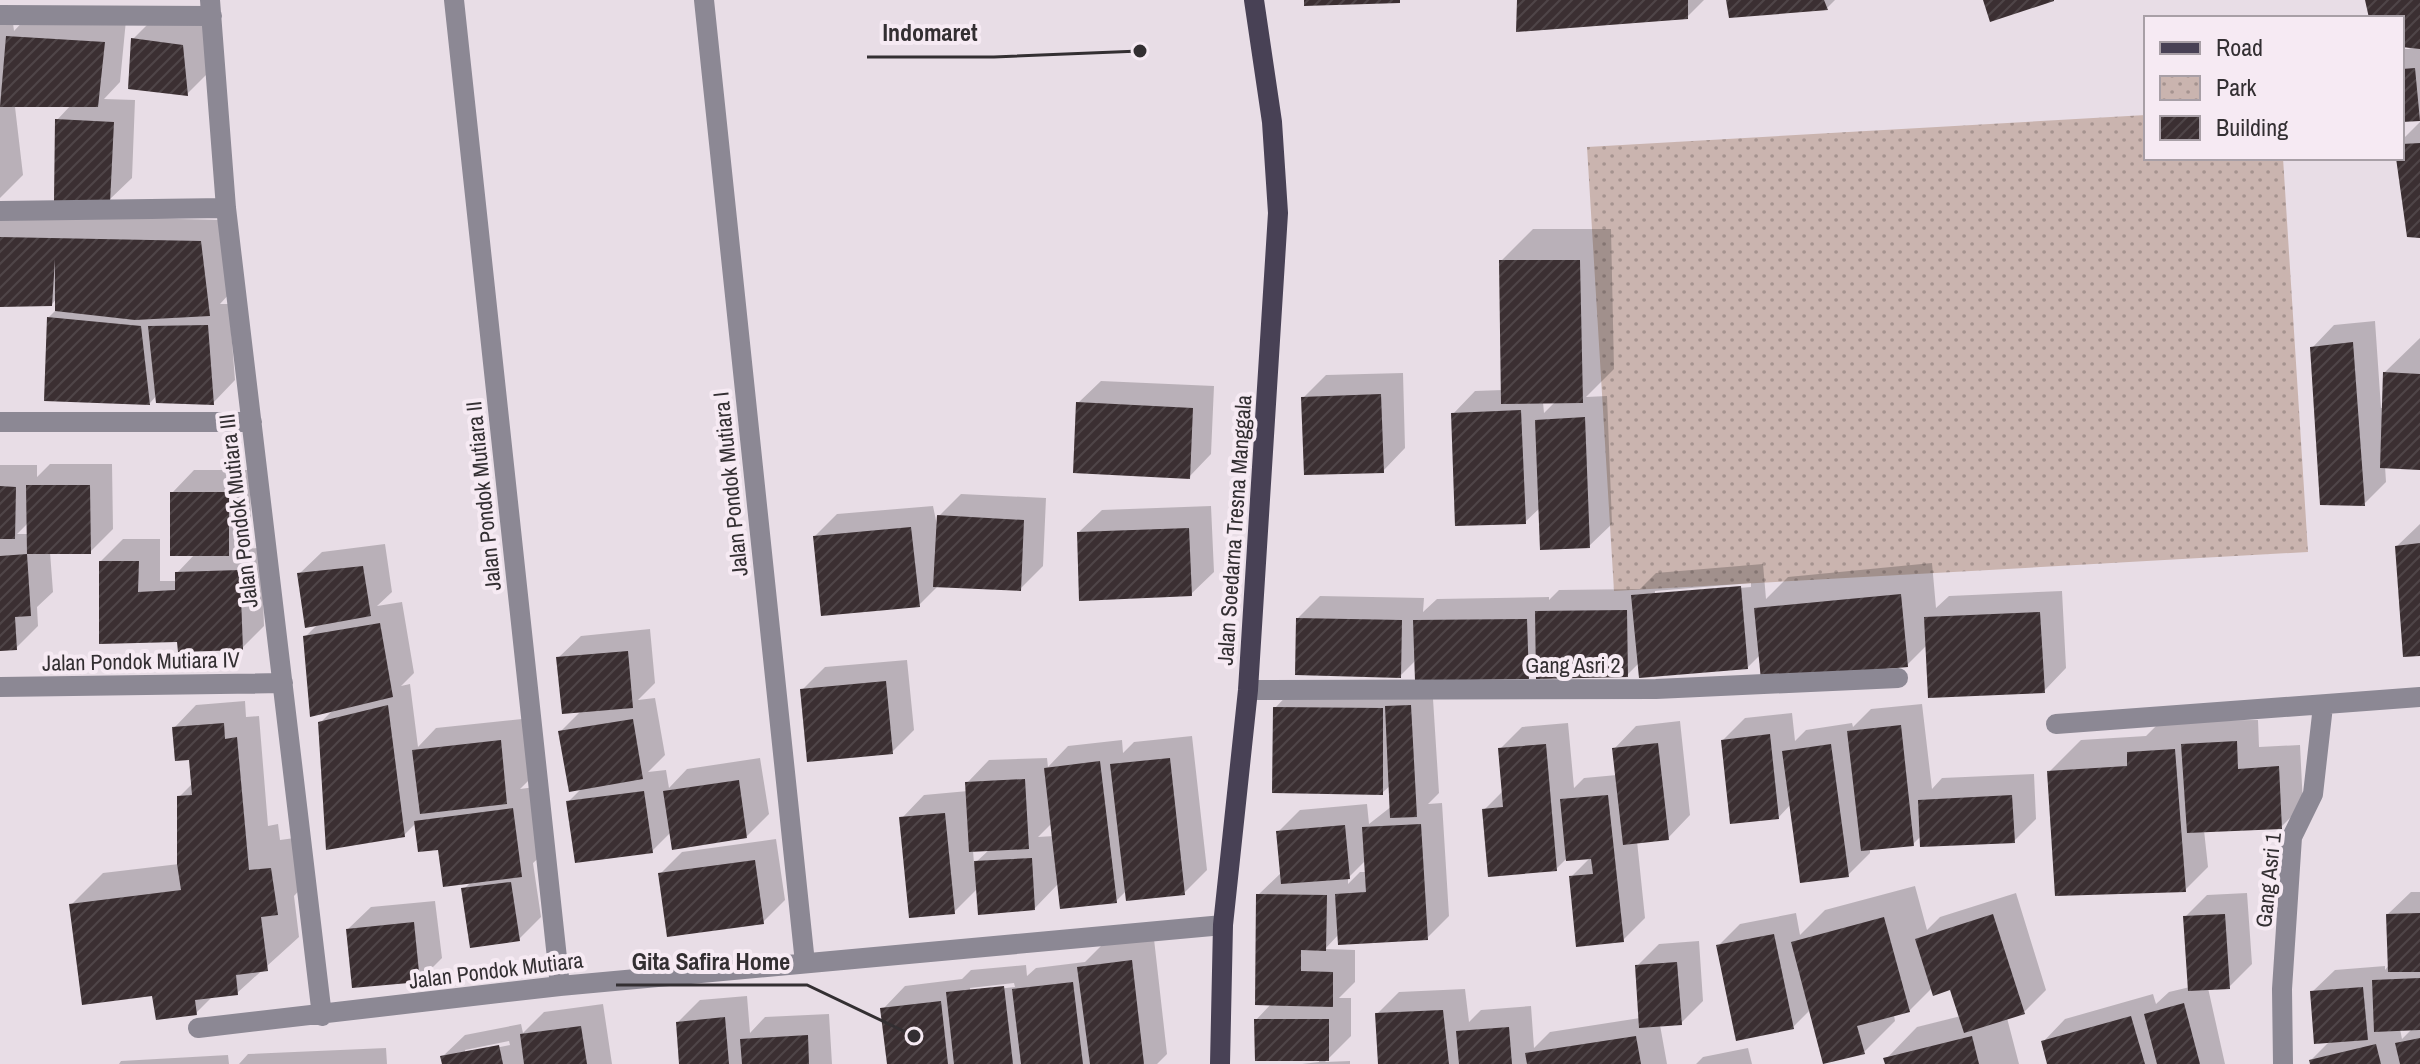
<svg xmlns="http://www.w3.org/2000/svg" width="2420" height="1064" viewBox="0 0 2420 1064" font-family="'Archivo Narrow',sans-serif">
  <defs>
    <pattern id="park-dots" width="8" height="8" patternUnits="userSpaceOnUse" patternTransform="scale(2)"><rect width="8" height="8" fill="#cab4af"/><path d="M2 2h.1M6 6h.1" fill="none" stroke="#a5938f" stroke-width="1.8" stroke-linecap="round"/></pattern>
    <pattern id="building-hatch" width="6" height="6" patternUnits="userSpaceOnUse" patternTransform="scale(2)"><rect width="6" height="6" fill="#3b2f32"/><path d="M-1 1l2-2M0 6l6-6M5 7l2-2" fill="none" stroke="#4f4548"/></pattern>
  </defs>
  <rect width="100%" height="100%" fill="#e8dde6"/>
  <path fill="url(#park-dots)" d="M2146,115V158H2283L2308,552L1614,591L1587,147Z"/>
  <path fill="#0003" fill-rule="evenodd" d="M1519,0H1704L1687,17Z
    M1728,0H1835L1827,8Z
    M2367,0H2420V119L2402,120V49H2411L2402,45V18H2371Z
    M30,14L126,20L120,82L104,99L135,100L132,178L109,200L57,120L71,105L15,107L23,175L0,198V15H12L14,31Z
    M155,17L205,23L209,72L187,94L133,39Z
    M2420,122V236L2398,158H2402V140Z
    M0,215L223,220L231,292L220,304H229L235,380L213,403L157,395L150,403L49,317L57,309V298L52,304L0,305Z
    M1533,229H1611L1614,369L1586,397L1607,396L1612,524L1589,546L1541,507L1525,522L1453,414L1475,391L1503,390L1501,261ZM1556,401L1544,413L1543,402Z
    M2375,321L2381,408H2384L2385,372L2420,338V468L2385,466L2386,482L2364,504L2312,348L2334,325Z
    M1403,373L1405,448L1383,471L1303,398L1326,375Z
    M1101,381L1214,386L1211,454L1189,477L1078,403Z
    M50,464H112L113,529L90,552H50L53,592L37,607L38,626L16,648L0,649V465H37V477ZM28,523V534H17Z
    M194,470H250L251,532L233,549L261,548L264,626L242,648L179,640L101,561L123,539H160V581H177V573L195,554L172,493Z
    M961,494L1046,498L1043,566L1020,589L939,585L919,605L815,536L837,514L933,506L938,530L939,516Z
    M1211,506L1214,572L1191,594L1079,532L1102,510Z
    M2420,524V654L2397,546Z
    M385,544L392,592L377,606L402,602L414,673L401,686L410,684L418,747L436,728L522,719L529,780L520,789L535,787L544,853L533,863L541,917L519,939L464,889L471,882L417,822L404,835L320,723L333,710L305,637L319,623L299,574L322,552Z
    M1932,563L1936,608L1949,596L2062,591L2066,668L2044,691L1928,644L1907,665L1761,654L1748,667L1640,662L1627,675L1538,668L1528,678L1416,660L1400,676L1298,618L1320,596L1424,598L1423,612L1437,599L1549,597V600L1559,590L1640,589L1656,573L1763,564L1766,599L1788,577ZM1751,583V587L1655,595V591Z
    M650,629L655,683L638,700L655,698L665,755L648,772L666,770L669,788L687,769L760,758L769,814L747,836L671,832L652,851L568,802L582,788L560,732L582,710L558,658L581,636Z
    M907,660L914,730L892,752L803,689L825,667Z
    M1432,683L1439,793L1428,804L1442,803L1449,916L1427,938L1339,934L1325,949L1355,950V982L1339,998H1351V1036L1325,1062L1350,1061V1064H1302L1319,1062V1059L1256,1020L1272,1003L1258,895L1282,872L1278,832L1300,810L1367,804L1369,824L1392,806L1391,785L1382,793L1275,708L1297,685ZM1366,860L1367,872H1360L1348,884V878Z
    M245,701L246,717L259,716L268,826L278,824L280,840L302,837L308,881L294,896L299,937L237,993L213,996L196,1013L154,993L71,905L103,873L179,864V797L193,783L191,758L174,728L196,705Z
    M1922,704L1932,789L1942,778L2034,774L2036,819L2014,841L1922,835L1913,844L1870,848V853L1848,875L1791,804L1778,818L1723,740L1745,718L1792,713L1795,741L1806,730L1852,723L1853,727L1871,709Z
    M2258,720L2259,747L2300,745L2303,805L2281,827L2204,830L2208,867L2185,890L2049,772L2081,740L2146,736L2161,721Z
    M1680,721L1690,815L1668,838L1637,841L1645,918L1623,940L1571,877L1591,857L1566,859L1556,869L1484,810L1504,790L1500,749L1522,727L1568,723L1574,788L1584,778L1617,775L1614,749L1636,726Z
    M1192,736L1207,870L1184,893L1126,891L1116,901L1059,883L1034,909L978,888L954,912L902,818L924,795L968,791L967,783L989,760L1047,758L1048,767L1068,746L1122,740L1123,753L1134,742ZM1052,823L1054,836L1038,837ZM990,849L974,864L973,850Z
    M776,839L785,900L763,922L660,874L682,852Z
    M1915,886L1927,930L1940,917L2016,893L2046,990L2024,1012L2007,1018L2019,1064H1887L1886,1059L1917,1027L1961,1016L1951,987H1933L1909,1011L1894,1015L1895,1021L1864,1052L1811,1009L1793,1027L1718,946L1740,924L1796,913L1800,935L1825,910Z
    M2411,892H2420V1064H2312L2311,1060L2331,1040L2312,992L2335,970L2385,966V970L2389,965L2388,914ZM2413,1028L2402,1039L2400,1029Z
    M2247,893L2252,964L2229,987L2208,988L2225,1064H2049L2043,1042L2065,1019L2153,994L2156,1004L2169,992L2190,987L2185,917L2207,895Z
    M435,901L442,958L420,980L348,929L371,907Z
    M1154,939L1167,1054L1157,1064H889L883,1009L905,986L962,979L971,970L1026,965L1027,976L1036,968L1085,962L1102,945ZM1014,983L1015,987L970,992V988Z
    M1699,941L1703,1001L1681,1023L1660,1025L1667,1064H1380L1377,1014L1399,992L1465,989L1469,1022L1481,1010L1531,1006L1534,1048L1550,1032L1640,1018L1637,966L1659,944Z
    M747,996L750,1033L765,1017L829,1014L832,1064H681L678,1022L700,1000Z
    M603,1004L612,1064H444L442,1057L465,1035L521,1024L523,1033L544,1012ZM509,1041L510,1045L465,1054V1050Z
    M386,1048L387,1064H239L248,1054Z
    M1748,1048L1752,1064H1696L1703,1057Z
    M228,1055L229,1064H119L121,1061Z"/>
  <path fill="url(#building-hatch)" d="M1304,0H1400V3L1304,6Z
    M1517,0H1688V19L1516,32Z
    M1726,0H1824L1828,10L1729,18Z
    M1983,0H2054V1L1990,22Z
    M2365,0H2420V49L2402,47V18H2369Z
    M6,36L105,42L98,107H0Z
    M131,38L183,45L188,96L128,89Z
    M2415,68L2420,121L2402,122V69Z
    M55,119L114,122L110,203L54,201Z
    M2420,143V238L2407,237L2396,158H2402V144Z
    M0,237L201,241L210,316L135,320L55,311V259L52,306L0,307Z
    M1499,260H1580L1583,403L1501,404Z
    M47,317L141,326L150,405L44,401Z
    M208,325L214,405L156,403L148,326Z
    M2353,342L2365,506L2320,505L2310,347Z
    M2383,372L2420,374V470L2380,468Z
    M1381,394L1384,473L1304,475L1301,397Z
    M1076,402L1193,408L1190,479L1073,473Z
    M1521,410L1526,524L1455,526L1451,413Z
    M1585,417L1590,548L1540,550L1535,420Z
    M26,485H90L91,554H27Z
    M0,486L16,487L15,539H0Z
    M170,492H229V556H170Z
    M937,515L1024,520L1021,591L933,587Z
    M911,527L920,607L821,616L813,536Z
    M1189,528L1192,596L1079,601L1077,532Z
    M2420,543V656L2403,657L2395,546Z
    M27,554L31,616L15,617L17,650L0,651V556Z
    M99,561H139L138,592L175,590V572L240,570L243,650L178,652L177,642L99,644Z
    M363,566L371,616L305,628L297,573Z
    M1741,586L1748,669L1639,678L1631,595Z
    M1901,594L1908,667L1761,680L1754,608Z
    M1627,610L1628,677L1536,679L1535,611Z
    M2040,612L2045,693L1928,698L1924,617Z
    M1296,618L1402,620L1401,678L1295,675Z
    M1527,619L1529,679L1415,681L1413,620Z
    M380,623L393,697L310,717L303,636Z
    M628,651L633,708L562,714L556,657Z
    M886,681L893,754L807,762L800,689Z
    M388,705L405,837L326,850L318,722Z
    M1411,705L1417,817L1390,818L1385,706Z
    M1273,707L1383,708V795L1272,793Z
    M633,719L643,779L569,792L558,731Z
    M224,723L225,739L237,737L249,870L271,868L278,915L261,917L268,971L236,975L238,995L195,1000L197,1015L156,1020L152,996L82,1005L69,904L181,890L177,864V796L192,795L189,760L175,761L172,727Z
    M1901,725L1914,846L1861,851L1847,731Z
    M1770,734L1779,819L1730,824L1721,740Z
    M501,740L507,804L420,814L412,750Z
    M2237,741L2238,769L2279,766L2282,829L2187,833L2181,744Z
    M1658,743L1669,840L1623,845L1612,748Z
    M1546,744L1557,871L1488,877L1482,809L1503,807L1498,748Z
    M1831,744L1849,877L1800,883L1782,751Z
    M2175,749L2186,892L2055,896L2047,771L2127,766V752Z
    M1170,758L1185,895L1126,901L1110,764Z
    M1100,761L1117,903L1060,909L1044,768Z
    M1025,779L1029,849L969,852L965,782Z
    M739,780L747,838L672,850L663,791Z
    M644,791L653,853L575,863L566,801Z
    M1608,795L1624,942L1576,947L1569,876L1593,874L1591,859L1566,861L1560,799Z
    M2012,795L2015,843L1920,847L1918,800Z
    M513,808L522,877L443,887L438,850L418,852L414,821Z
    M945,813L955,914L909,918L899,817Z
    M1421,824L1428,940L1338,945L1335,894L1366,892L1362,827Z
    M1345,825L1350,879L1281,884L1276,831Z
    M1032,858L1035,910L978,915L974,861Z
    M755,860L764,924L667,937L658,873Z
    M511,882L520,941L470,948L461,888Z
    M1256,894L1327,895L1326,951L1301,950V971L1333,972V1007L1255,1005Z
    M2420,913V972H2388L2386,914Z
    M1993,914L2025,1014L1964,1033L1950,990L1933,996L1915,939Z
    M2225,914L2230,989L2188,991L2183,916Z
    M1884,917L1910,1012L1857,1026L1865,1054L1823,1064L1791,942Z
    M414,922L420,982L352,988L346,929Z
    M1774,934L1794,1029L1736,1041L1716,945Z
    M1132,960L1144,1064H1090L1077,967Z
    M1677,962L1682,1025L1639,1028L1635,965Z
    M2420,978V1030L2374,1032L2372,980Z
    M1073,982L1083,1064H1021L1012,989Z
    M1004,986L1013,1064H954L946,992Z
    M2363,987L2368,1040L2314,1044L2310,991Z
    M941,1001L948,1064H887L880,1008Z
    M2184,1003L2200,1064H2157L2144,1014Z
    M1443,1010L1449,1064H1378L1375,1013Z
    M2131,1016L2145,1064H2047L2041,1041Z
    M725,1017L729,1064H679L676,1022Z
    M1254,1019H1329V1061H1255Z
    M581,1026L587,1064H524L520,1034Z
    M1509,1027L1512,1064H1459L1456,1031Z
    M808,1035L809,1064H742L740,1039Z
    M1636,1036L1641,1064H1527L1525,1053Z
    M1972,1036L1979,1064H1885L1883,1058Z
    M2420,1038V1064H2400L2395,1043Z
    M2376,1044L2381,1064H2310L2309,1060Z
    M499,1045L503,1064H442L440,1056Z"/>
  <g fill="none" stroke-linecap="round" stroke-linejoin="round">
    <path stroke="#8c8894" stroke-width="20" d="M210,0L226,208L322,1016
      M454,0L560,986
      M704,0L805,963
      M0,15L212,16
      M0,211L226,208
      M0,422H252
      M0,687L283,683
      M1248,690L1656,689L1898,678
      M2056,724L2420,697
      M198,1028L560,986L1223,925
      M2283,1064L2282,989L2292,837L2313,794L2323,706"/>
    <path stroke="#484155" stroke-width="20" d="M1220,1064L1223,925L1248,690L1278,213L1272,122L1254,0"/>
  </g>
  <g text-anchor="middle" stroke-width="8" stroke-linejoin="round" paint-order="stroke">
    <g font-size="22" fill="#332f32" stroke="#f6eaf3">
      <text transform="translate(730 484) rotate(-96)" y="8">Jalan Pondok Mutiara I</text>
      <text transform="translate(483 496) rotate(-96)" y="8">Jalan Pondok Mutiara II</text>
      <text transform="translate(238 511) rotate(-97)" y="8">Jalan Pondok Mutiara III</text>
      <text transform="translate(1234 530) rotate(-86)" y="8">Jalan Soedarna Tresna Manggala</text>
      <text transform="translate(141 661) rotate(-1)" y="8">Jalan Pondok Mutiara IV</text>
      <text x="1573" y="673">Gang Asri 2</text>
      <text transform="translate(2268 880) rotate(-84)" y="8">Gang Asri 1</text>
      <text transform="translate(496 970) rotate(-7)" y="8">Jalan Pondok Mutiara</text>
    </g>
  </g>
  <path fill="none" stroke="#332f32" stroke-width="3" d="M1140 51L994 57H867M914 1036L807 985H616"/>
  <g fill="#332f32" stroke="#f6eaf3" stroke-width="3">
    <circle cx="1140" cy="51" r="8"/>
    <circle cx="914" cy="1036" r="8"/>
  </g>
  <g font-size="24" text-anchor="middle" font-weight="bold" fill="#332f32" stroke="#f6eaf3" stroke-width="8" stroke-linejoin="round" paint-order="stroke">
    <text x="930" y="41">Indomaret</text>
    <text x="711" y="970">Gita Safira Home</text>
  </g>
  <rect x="2144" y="16" width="260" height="144" fill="#f6eaf3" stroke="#a89fa6" stroke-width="2"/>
  <rect x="2160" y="42" width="40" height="12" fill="#484155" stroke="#a89fa6" stroke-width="2"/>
  <text x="2216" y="56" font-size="24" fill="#332f32">Road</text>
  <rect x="2160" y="76" width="40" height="24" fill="url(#park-dots)" stroke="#a89fa6" stroke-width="2"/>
  <text x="2216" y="96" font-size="24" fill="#332f32">Park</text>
  <rect x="2160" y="116" width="40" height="24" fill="url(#building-hatch)" stroke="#a89fa6" stroke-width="2"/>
  <text x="2216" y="136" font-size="24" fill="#332f32">Building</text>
</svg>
